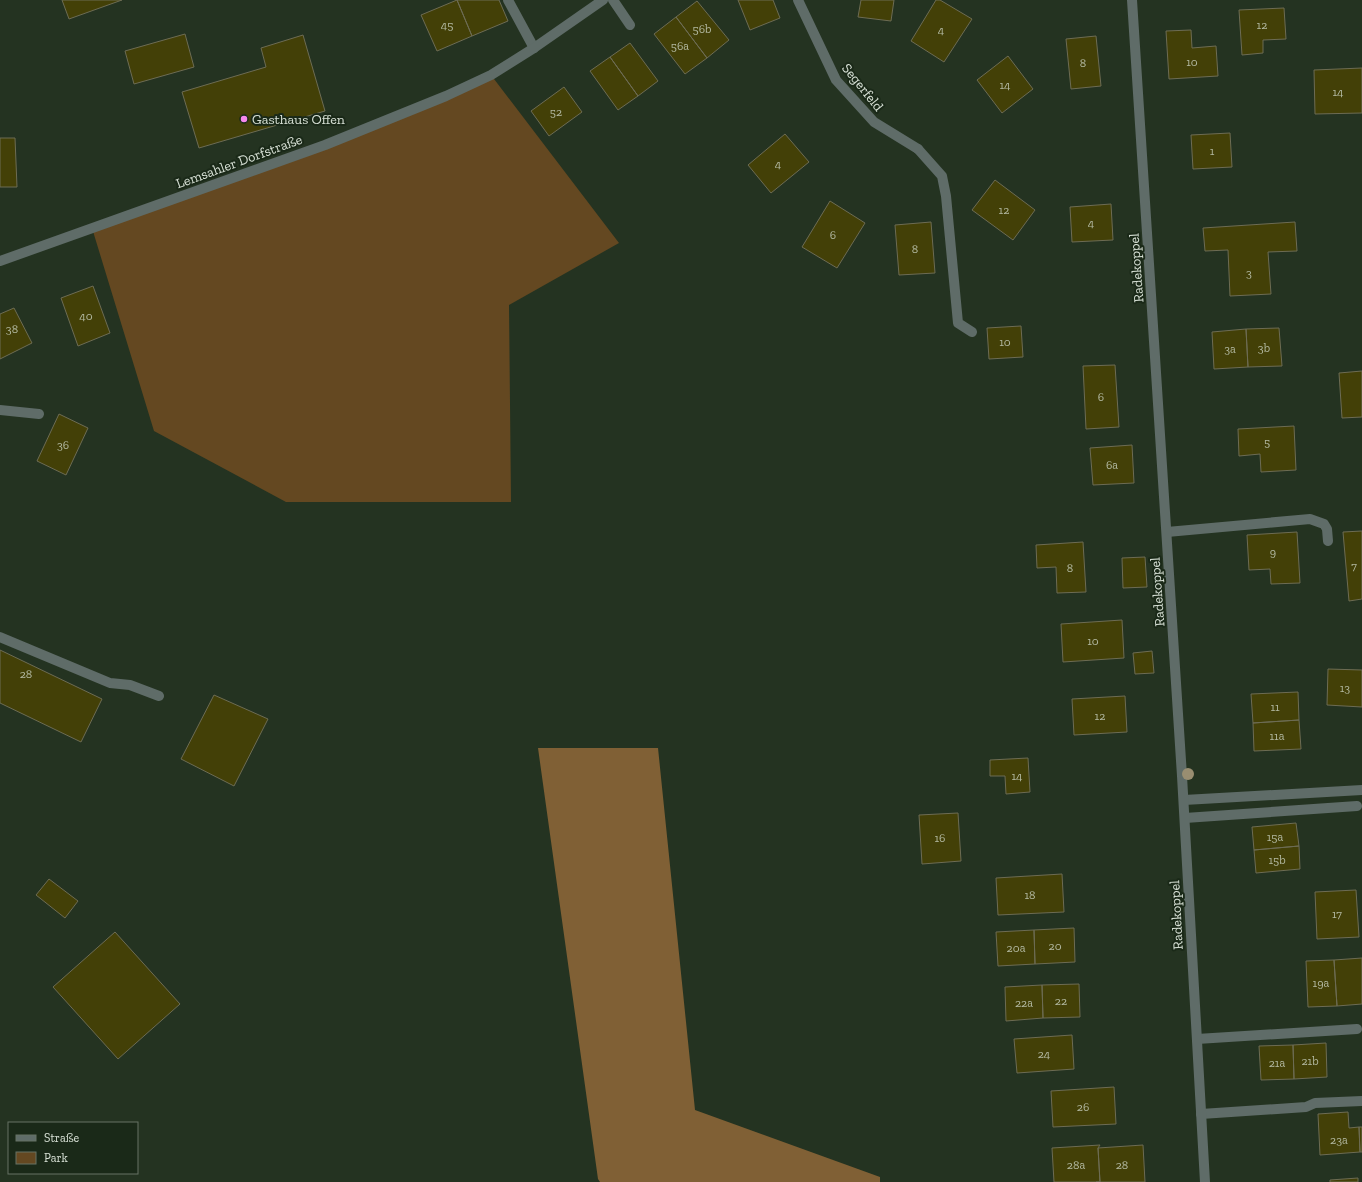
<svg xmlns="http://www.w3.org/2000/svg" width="1362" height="1182" viewBox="0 0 1362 1182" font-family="'Zilla Slab',serif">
  <rect width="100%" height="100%" fill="#243321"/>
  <path fill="#644821" d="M491,75L619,243L509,305L511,502H286L154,431L92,228L247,173Z"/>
  <path fill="#806035" d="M538,748H658L695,1110L880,1177V1182H600L598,1179Z"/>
  <path fill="#434007" stroke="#6d6c54" d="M62,0H122L69,19Z
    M457,0H499L508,21L472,36Z
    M457,0L472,36L437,51L421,15Z
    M738,0H773L780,18L750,30Z
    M861,0H894L891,21L858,17Z
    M936,0H940L972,19L944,62L911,41Z
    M697,1L729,40L707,58L676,17Z
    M1284,8L1286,39L1263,40V53L1242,55L1239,10Z
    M676,17L707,58L685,74L654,34Z
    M1191,30L1192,48L1216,46L1218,76L1169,79L1166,31Z
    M185,34L194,67L134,84L125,51Z
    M303,35L325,111L199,148L182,92L266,67L261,48Z
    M1096,36L1101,86L1071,89L1066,39Z
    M630,43L658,81L638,96L610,57Z
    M1008,56L1033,89L1002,113L977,80Z
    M610,57L638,96L618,110L590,71Z
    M1362,68V113L1315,114L1314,70Z
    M564,87L582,112L549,136L531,111Z
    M1230,133L1232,167L1193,169L1191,135Z
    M785,134L809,162L771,193L748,165Z
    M0,138H15L17,187H0Z
    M995,180L1035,210L1013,240L972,210Z
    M830,201L865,223L837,268L802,247Z
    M1111,204L1113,240L1072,242L1070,207Z
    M931,222L935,273L899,275L895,225Z
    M1295,222L1297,251L1268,252L1271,294L1230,296L1228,250L1205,251L1203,228Z
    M93,286L110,333L78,346L61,298Z
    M14,308L32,343L0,359V314Z
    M1021,326L1023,357L989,359L987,328Z
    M1279,328L1282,366L1248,367L1246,329Z
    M1246,329L1248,367L1214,369L1212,332Z
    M1115,365L1119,427L1086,429L1083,366Z
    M1362,371V417L1342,418L1339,373Z
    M59,414L88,428L66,475L37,461Z
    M1294,426L1296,470L1261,472L1260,454L1239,456L1238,429Z
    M1132,445L1134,483L1093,485L1090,448Z
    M1362,531V599L1349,601L1343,532Z
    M1297,532L1300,583L1271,584L1270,569L1249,570L1247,535Z
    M1083,542L1086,592L1057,593L1056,567L1037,568L1036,545Z
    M1145,557L1147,587L1123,588L1122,558Z
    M1122,620L1124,658L1063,662L1061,624Z
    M0,650L102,699L81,742L0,703Z
    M1152,651L1154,673L1135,674L1133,653Z
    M1328,669L1362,670V707L1327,705Z
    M1298,692L1299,720L1253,723L1251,694Z
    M214,695L268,719L234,786L181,759Z
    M1125,696L1127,732L1074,735L1072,699Z
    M1299,720L1301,749L1254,751L1253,723Z
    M1028,758L1030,792L1006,794L1005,776H990V760Z
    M958,813L961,861L922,864L919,815Z
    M1296,823L1299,846L1254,850L1252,827Z
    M1299,846L1300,869L1256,873L1254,850Z
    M1062,874L1064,912L998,915L996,878Z
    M49,879L78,901L65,918L36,895Z
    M1356,890L1359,937L1317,939L1315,892Z
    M1074,928L1075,962L1035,964L1034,930Z
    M1034,930L1035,964L998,966L996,932Z
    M115,932L180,1004L118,1059L53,987Z
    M1362,958V1004L1337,1006L1334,960Z
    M1334,960L1337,1006L1308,1007L1306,961Z
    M1079,984L1080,1017L1043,1018L1042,985Z
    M1042,985L1043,1018L1006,1021L1005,987Z
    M1072,1035L1074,1069L1017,1073L1014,1039Z
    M1326,1043L1327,1077L1294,1079L1293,1045Z
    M1293,1045L1294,1079L1261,1080L1259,1046Z
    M1114,1087L1116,1124L1053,1127L1051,1091Z
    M1348,1112L1349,1128L1359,1127L1360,1152L1320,1155L1318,1114Z
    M1359,1127H1362V1152H1360Z
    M1100,1145L1098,1148L1100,1182H1054L1052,1148Z
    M1143,1145L1145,1182H1096H1100L1098,1148Z
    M1358,1178V1182H1330V1180Z"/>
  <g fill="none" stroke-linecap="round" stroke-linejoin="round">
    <path stroke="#5f6c68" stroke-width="10" d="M508,0L534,48
      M613,0L630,25
      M918,149L942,176L946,196L958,323L972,332
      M0,410L39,414
      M1167,532L1310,519L1324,524L1327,529L1328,541
      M0,637L110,683L130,685L159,696
      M1184,800L1362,790
      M1185,818L1357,806
      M1197,1039L1357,1029
      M1201,1114L1306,1107L1315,1103L1362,1101"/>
    <path stroke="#5f6c68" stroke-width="10" d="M798,0L836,80L874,122L918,149
      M1132,0L1182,776L1205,1182"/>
    <path stroke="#5f6c68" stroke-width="10" d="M0,261L325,145L446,96L491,75L534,48L603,0"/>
  </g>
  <circle fill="#998e71" cx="1188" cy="774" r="6"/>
  <circle fill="#f788ec" stroke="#1a2918" stroke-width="1.5" cx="244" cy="119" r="4"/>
  <g text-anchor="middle" stroke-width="4" stroke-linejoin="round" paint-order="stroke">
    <g font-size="12" fill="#b3b9a2">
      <text x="447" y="29">45</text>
      <text x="1262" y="29">12</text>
      <text x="702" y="33">56b</text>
      <text x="941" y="34">4</text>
      <text x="680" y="50">56a</text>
      <text x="1192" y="66">10</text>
      <text x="1083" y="67">8</text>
      <text x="1005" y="89">14</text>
      <text x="1338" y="96">14</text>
      <text x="556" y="116">52</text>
      <text x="1212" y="155">1</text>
      <text x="778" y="168">4</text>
      <text x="1004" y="214">12</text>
      <text x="1091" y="227">4</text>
      <text x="833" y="239">6</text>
      <text x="915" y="253">8</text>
      <text x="1249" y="277">3</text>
      <text x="86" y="320">40</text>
      <text x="12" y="333">38</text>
      <text x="1005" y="346">10</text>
      <text x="1264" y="352">3b</text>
      <text x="1230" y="353">3a</text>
      <text x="1101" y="401">6</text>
      <text x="1267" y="446">5</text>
      <text x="63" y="449">36</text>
      <text x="1112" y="469">6a</text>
      <text x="1273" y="556">9</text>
      <text x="1354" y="570">7</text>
      <text x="1070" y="572">8</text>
      <text x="1093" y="645">10</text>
      <text x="26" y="678">28</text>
      <text x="1345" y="692">13</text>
      <text x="1275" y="711">11</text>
      <text x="1100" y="720">12</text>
      <text x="1277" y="740">11a</text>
      <text x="1017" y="780">14</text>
      <text x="1275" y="841">15a</text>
      <text x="940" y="842">16</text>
      <text x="1277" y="864">15b</text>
      <text x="1030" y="899">18</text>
      <text x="1337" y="918">17</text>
      <text x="1055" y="950">20</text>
      <text x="1016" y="952">20a</text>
      <text x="1321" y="987">19a</text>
      <text x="1061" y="1005">22</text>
      <text x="1024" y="1007">22a</text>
      <text x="1044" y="1058">24</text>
      <text x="1310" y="1065">21b</text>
      <text x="1277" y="1067">21a</text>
      <text x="1083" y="1111">26</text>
      <text x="1339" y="1144">23a</text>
      <text x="1076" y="1169">28a</text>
      <text x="1122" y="1169">28</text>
    </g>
    <g font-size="14" fill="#d8e1d6" stroke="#1a2918">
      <text transform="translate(863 87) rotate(51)" y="5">Segerfeld</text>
      <text transform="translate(239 161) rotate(-20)" y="5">Lemsahler Dorfstraße</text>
      <text transform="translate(1136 268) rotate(-94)" y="5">Radekoppel</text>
      <text transform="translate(1157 592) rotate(-94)" y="5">Radekoppel</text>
      <text transform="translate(1176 915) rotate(-93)" y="5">Radekoppel</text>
    </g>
    <g font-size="14" fill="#d8e1d6" stroke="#1a2918" text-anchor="start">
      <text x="252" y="124">Gasthaus Offen</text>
    </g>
  </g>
  <rect x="8" y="1122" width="130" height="52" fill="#1a2918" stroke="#667364"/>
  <rect x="16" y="1135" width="20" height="6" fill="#5f6c68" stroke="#667364"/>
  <text x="44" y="1142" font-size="12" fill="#d8e1d6">Straße</text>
  <rect x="16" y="1152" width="20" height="12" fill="#644821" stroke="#667364"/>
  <text x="44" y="1162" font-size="12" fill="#d8e1d6">Park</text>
</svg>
